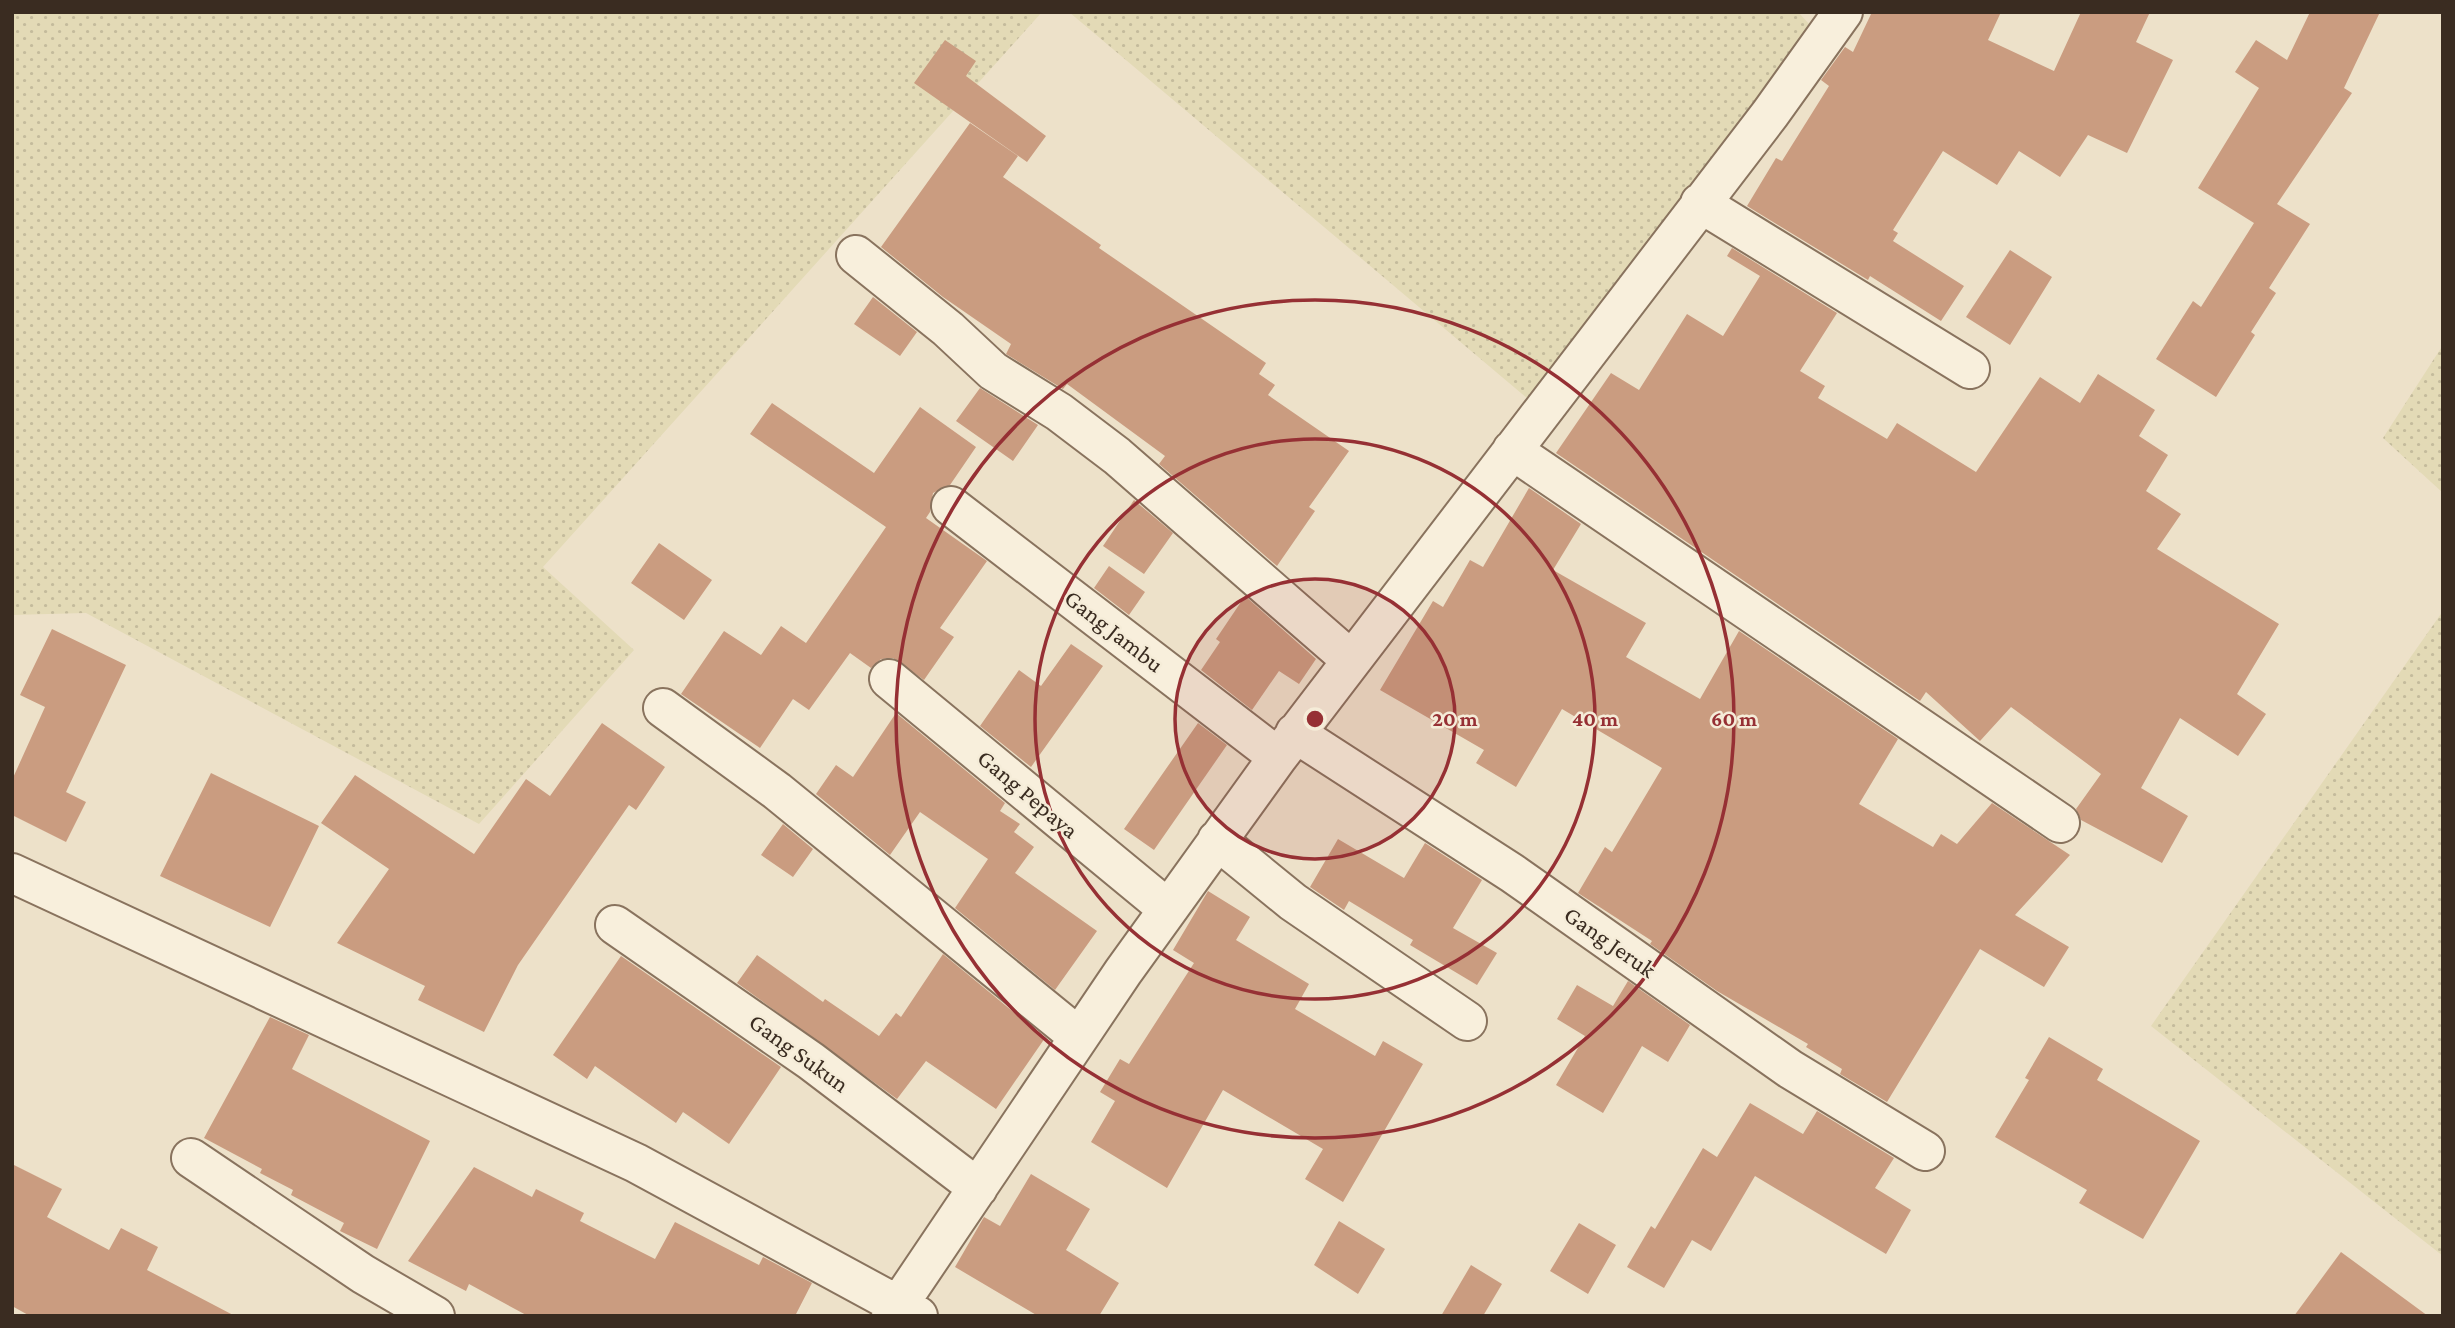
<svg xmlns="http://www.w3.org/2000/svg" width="2455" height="1328" viewBox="0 0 2455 1328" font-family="'Crimson Pro',serif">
  <defs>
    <pattern id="farmland-dots" width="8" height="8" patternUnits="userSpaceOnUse" patternTransform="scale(1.75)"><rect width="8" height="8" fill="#e3dab6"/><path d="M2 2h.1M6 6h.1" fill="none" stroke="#c4bb9c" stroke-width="1.8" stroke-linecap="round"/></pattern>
  </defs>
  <rect width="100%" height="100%" fill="#ede1c9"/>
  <path fill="url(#farmland-dots)" d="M12,12H1042L543,567L634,650L479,824L86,613L12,615Z
    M1069,12H1798L1825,41L1547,415Z
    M2443,345V493L2383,438Z
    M2443,611V1256L2151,1026Z"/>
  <path fill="#ca9c80" d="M1872,12H2001L1988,40L2054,71L2081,12H2150L2136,42L2173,60L2127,153L2088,135L2060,177L2019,151L1997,185L1943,151L1893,230L1898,233L1893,241L1964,286L1941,321L1870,276L1868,280L1747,206L1776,158L1782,161L1829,86L1821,80L1845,47L1853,52Z
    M2310,12H2380L2344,88L2352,93L2277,204L2310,224L2269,288L2276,293L2251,332L2255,335L2216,397L2156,359L2193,301L2201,307L2254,223L2198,188L2259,88L2235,72L2256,40L2287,60Z
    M945,40L976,61L966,76L1046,136L1027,162L914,83Z
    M970,123L1018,156L1003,177L1101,245L1099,248L1266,363L1259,374L1275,385L1268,395L1349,451L1309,507L1315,511L1277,566L1159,464L1165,456L1067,384L1063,389L1006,354L1011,344L943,297L881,247Z
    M1732,248L1837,313L1800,371L1825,386L1818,398L1887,439L1897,423L1976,472L2040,377L2080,403L2098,374L2155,410L2139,436L2168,455L2146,491L2181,514L2157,549L2279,624L2237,694L2266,714L2238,756L2180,718L2141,788L2188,816L2162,863L2081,820L2076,809L2101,774L2011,707L1980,741L1926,692L1920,701L1556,453L1611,373L1639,390L1687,314L1723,336L1760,276L1727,256Z
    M2010,250L2052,277L2010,345L1966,317Z
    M873,297L917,332L900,356L854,324Z
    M980,388L1038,425L1013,461L956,421Z
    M772,403L874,473L920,407L976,447L950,485L933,493L930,512L926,518L987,561L940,628L954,637L924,680L893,658L881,659L871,668L850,653L809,710L793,699L760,748L681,694L724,631L761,655L781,626L806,643L886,527L750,434Z
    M1529,488L1581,524L1553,570L1646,623L1626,657L1700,699L1739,631L1898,739L1859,804L1933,847L1941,834L1957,844L1992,803L2070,855L2015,915L2069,947L2044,987L1980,949L1887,1102L1840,1074L1842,1069L1806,1047L1808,1044L1717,991L1650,944L1652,941L1578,893L1605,847L1612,852L1662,768L1562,709L1516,787L1476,763L1484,750L1380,690L1433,601L1443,607L1470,560L1483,567Z
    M1134,500L1173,533L1144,574L1103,546Z
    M659,543L712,580L684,620L631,583Z
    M1109,566L1145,592L1129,615L1094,588Z
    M1245,596L1316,659L1299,684L1279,671L1252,710L1201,670L1220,642L1216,639Z
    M52,629L126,665L66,792L86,802L66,842L12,815V780L45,707L20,695Z
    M1071,644L1103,666L1031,767L980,726L1019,670L1041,686Z
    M896,713L1005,803L1000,811L1020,824L1014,832L1034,847L1015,873L1097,931L1055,990L955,908L988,859L920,812L890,855L816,794L836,765L853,777Z
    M602,723L665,767L636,810L629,805L518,965L484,1032L418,1000L425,986L337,943L389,869L321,823L355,775L474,854L526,779L550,796Z
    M1198,723L1227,745L1154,850L1124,829Z
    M211,773L319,826L270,927L160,876Z
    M783,824L813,849L793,877L761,855Z
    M1338,839L1404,878L1425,843L1482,880L1453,928L1497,953L1477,985L1410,945L1413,940L1349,901L1344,910L1310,887Z
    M1208,891L1250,917L1236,940L1309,984L1295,1009L1375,1056L1383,1041L1423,1064L1343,1202L1305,1179L1323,1149L1223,1090L1167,1188L1091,1142L1115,1101L1100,1092L1120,1059L1129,1064L1194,963L1173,950Z
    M943,954L1045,1038L996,1109L926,1061L897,1099L737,983L757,955L823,1002L825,999L879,1036L896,1013L901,1017Z
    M621,956L781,1067L729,1144L683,1112L676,1123L595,1066L587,1079L553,1055Z
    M1628,981L1690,1025L1668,1062L1642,1046L1603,1113L1556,1085L1585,1036L1557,1019L1577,985L1613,1006Z
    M270,1017L309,1035L292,1069L430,1141L377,1249L340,1231L344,1223L291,1195L293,1190L260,1173L262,1169L204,1138Z
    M2049,1037L2103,1069L2097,1080L2200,1141L2143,1239L2079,1203L2087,1190L1995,1137L2029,1080L2025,1078Z
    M1750,1103L1803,1134L1817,1111L1894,1158L1875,1188L1911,1210L1886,1254L1755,1176L1711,1251L1692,1240L1664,1288L1627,1267L1651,1226L1655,1229L1703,1148L1717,1157Z
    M12,1164L62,1189L47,1217L109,1250L121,1228L158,1247L147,1270L235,1316H30L12,1306Z
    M474,1167L532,1197L536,1189L584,1213L580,1221L655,1259L675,1222L759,1265L763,1257L812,1283L795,1316H528L469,1284L466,1291L408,1261Z
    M1031,1174L1090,1209L1066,1250L1119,1283L1099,1316H1038L955,1267L984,1217L1000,1226Z
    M1339,1221L1385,1249L1358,1294L1314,1265Z
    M1579,1223L1616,1245L1588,1294L1550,1271Z
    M2341,1252L2428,1316H2294Z
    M1471,1265L1502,1284L1483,1316H1441Z"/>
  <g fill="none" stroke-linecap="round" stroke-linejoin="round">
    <defs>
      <path id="minor" d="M1700,203L1970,369
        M856,255L948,329L993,371L1059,412L1117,456L1350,659
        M1512,450L2060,823
        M951,506L1278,757
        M889,679L1168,909
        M663,708L777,791L1079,1037
        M1295,733L1512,873L1790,1069L1925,1151
        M1217,840L1293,902L1467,1021
        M12,873L636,1163L918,1316
        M615,925L811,1061L978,1188
        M191,1158L363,1274L435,1316
        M891,1316L1123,972L1278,757L1770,114L1843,12"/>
    </defs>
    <use href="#minor" stroke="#89735e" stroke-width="42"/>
    <use href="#minor" stroke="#f8efdc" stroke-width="38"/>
  </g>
  <circle cx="1315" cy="719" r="140" fill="#963034" fill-opacity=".12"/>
  <g fill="none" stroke="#963034" stroke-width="3.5">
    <circle cx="1315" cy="719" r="140"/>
    <circle cx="1315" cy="719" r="280"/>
    <circle cx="1315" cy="719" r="419"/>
  </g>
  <g text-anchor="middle" stroke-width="5" stroke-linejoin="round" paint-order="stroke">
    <g font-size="24" fill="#3a2c21" stroke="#f5ecd8">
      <text transform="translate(1114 631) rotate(38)" y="8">Gang Jambu</text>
      <text transform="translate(1028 794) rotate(40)" y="8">Gang Pepaya</text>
      <text transform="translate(1610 942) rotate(35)" y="8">Gang Jeruk</text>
      <text transform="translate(799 1053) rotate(36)" y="8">Gang Sukun</text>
    </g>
  </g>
  <circle cx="1315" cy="719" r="10" fill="#963034" stroke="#f5ecd8" stroke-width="3.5"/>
  <g font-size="21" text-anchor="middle" font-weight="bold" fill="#963034" stroke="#f5ecd8" stroke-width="5" stroke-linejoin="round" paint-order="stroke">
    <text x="1455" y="726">20 m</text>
    <text x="1595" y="726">40 m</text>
    <text x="1734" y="726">60 m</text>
  </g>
  <rect width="2455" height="1328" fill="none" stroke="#3a2c21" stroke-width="28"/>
</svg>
